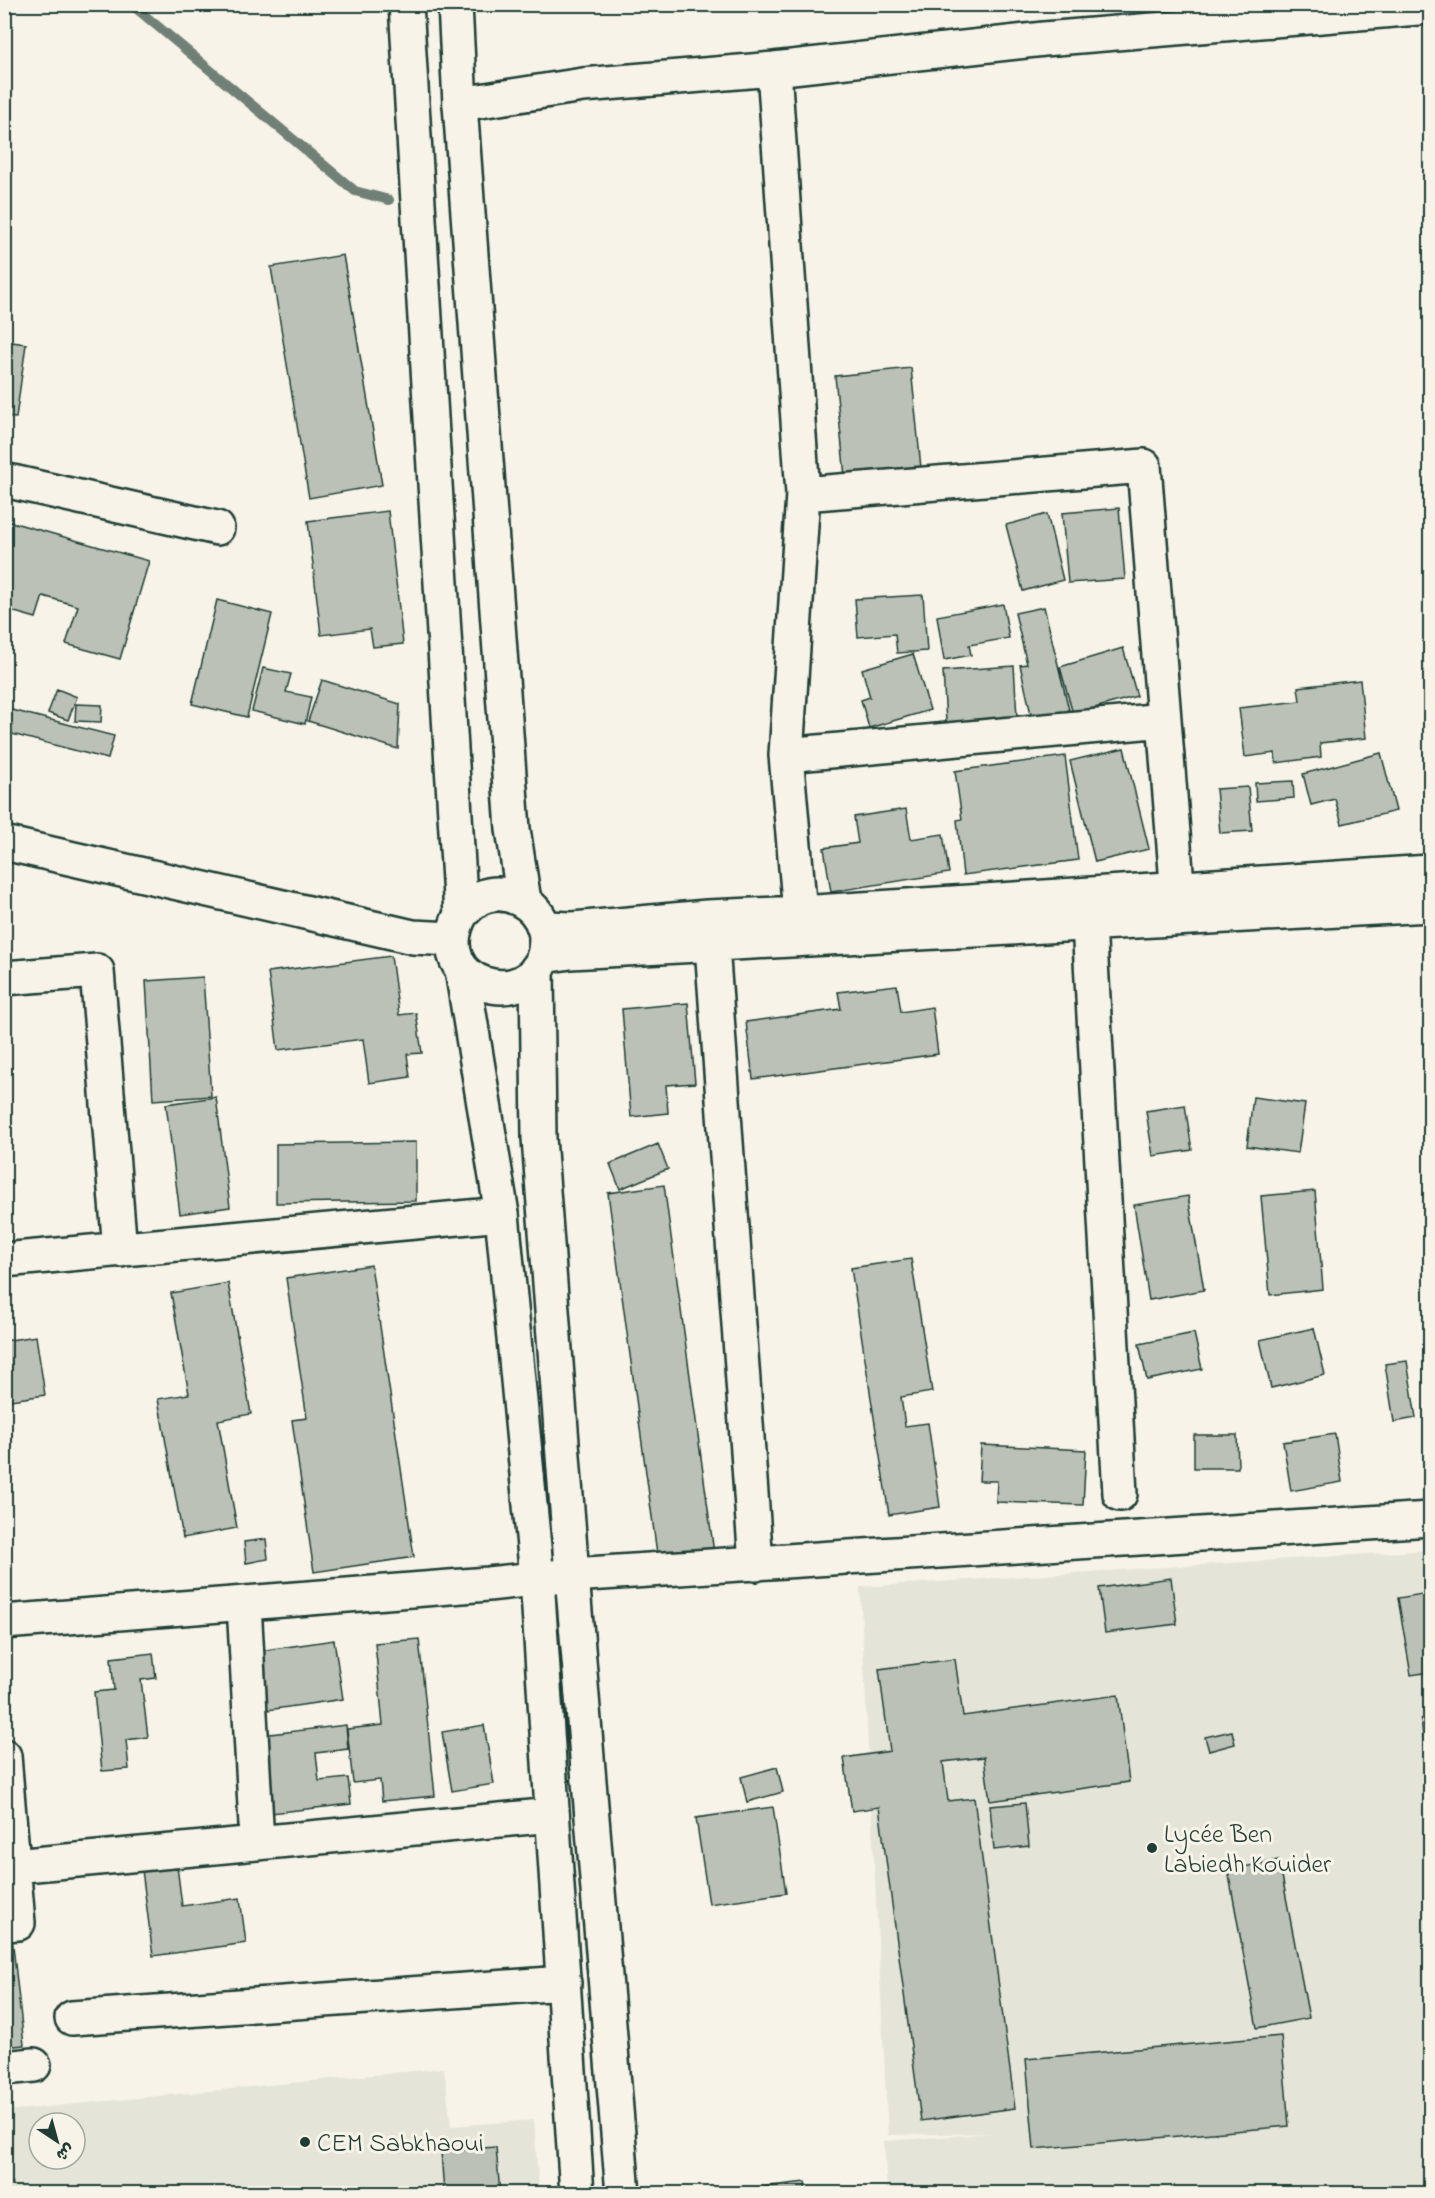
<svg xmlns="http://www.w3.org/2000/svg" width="1435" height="2198" viewBox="0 0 1435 2198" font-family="'Indie Flower','Playpen Sans Arabic',sans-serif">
  <rect width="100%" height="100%" fill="#f7f3e8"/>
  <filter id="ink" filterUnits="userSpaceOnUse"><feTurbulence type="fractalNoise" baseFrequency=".0167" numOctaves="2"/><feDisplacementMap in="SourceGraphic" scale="12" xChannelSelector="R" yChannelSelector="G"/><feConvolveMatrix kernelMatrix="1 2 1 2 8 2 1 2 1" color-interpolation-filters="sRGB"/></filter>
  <g filter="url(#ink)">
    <path fill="#e5e4d9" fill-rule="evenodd" d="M1430,1550V2193H887L884,2141L993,2133L888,2135L860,1587Z
      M444,2068L451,2126L534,2120L539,2193L5,2194V2111ZM39,2123H75V2159H39Z"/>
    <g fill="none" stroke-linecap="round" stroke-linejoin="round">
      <path stroke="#6f8077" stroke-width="10" d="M131,4L355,191L389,200"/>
    </g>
    <path fill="#bbc1b6" stroke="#1f3d34" stroke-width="1.5" d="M343,255L382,485L309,498L271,267Z
      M4,341L26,344L16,418L4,417Z
      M911,368L922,478L846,487L835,376Z
      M1119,508L1125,579L1068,583L1062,513Z
      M388,511L403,644L373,647L370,629L321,635L308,521Z
      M1047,514L1063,580L1023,591L1006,525Z
      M4,520L149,561L120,659L66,644L78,606L43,596L36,618L4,609Z
      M923,595L927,651L897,653L895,634L858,637L855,599Z
      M217,600L272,614L247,717L192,704Z
      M1003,604L1009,638L969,645L971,655L944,660L937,616Z
      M1044,607L1070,714L1033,723L1020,665L1027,664L1015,613Z
      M1123,648L1137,696L1073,714L1060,667Z
      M913,654L930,710L869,728L861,700L870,697L862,669Z
      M1014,666L1017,717L946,722L943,671Z
      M263,668L291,674L286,692L311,697L305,724L252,711Z
      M322,680L400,704L398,749L308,721Z
      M1360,680L1366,738L1320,743L1321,757L1276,763L1275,753L1245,757L1239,708L1300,701L1298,687Z
      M57,689L77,697L68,720L48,713Z
      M76,704L102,705L101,722L75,721Z
      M4,708L114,736L108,759L4,732Z
      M1124,748L1149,849L1095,862L1070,761Z
      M1381,753L1396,811L1342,824L1335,799L1311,805L1303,774Z
      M1065,756L1078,860L963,875L957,820L962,819L955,771Z
      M1293,781L1294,798L1256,801L1255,783Z
      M1248,787L1252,831L1220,833L1216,789Z
      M906,809L911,839L943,834L949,873L831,892L824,848L858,843L854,817Z
      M391,956L399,1015L416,1013L422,1053L407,1054L410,1077L369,1083L363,1039L278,1050L268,972Z
      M203,977L211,1096L153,1100L146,981Z
      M897,985L901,1012L932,1007L938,1054L753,1079L746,1022L841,1009L838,992Z
      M688,1003L695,1083L666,1085L668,1113L631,1117L622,1009Z
      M216,1097L230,1207L180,1214L166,1104Z
      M1253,1097L1305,1104L1298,1153L1247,1146Z
      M1185,1105L1192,1150L1153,1156L1146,1111Z
      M416,1142V1201L276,1203V1144Z
      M658,1144L668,1169L620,1189L610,1164Z
      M664,1185L714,1553L658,1561L608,1193Z
      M1315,1191L1323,1289L1270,1295L1261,1196Z
      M1188,1196L1204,1290L1149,1300L1134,1205Z
      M911,1259L932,1392L901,1397L905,1426L928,1423L940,1507L889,1515L851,1268Z
      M371,1265L414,1557L314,1572L292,1420L307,1418L286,1278Z
      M228,1283L251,1414L218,1420L237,1528L183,1538L158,1399L189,1394L171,1293Z
      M1314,1328L1325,1375L1271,1388L1260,1340Z
      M1194,1333L1202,1369L1147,1380L1139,1344Z
      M36,1336L45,1395L4,1401V1341Z
      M1407,1361L1416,1418L1394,1422L1385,1364Z
      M1335,1434L1342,1482L1291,1491L1283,1442Z
      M1194,1435H1237L1238,1468H1194Z
      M981,1445L1086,1450L1083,1505L996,1502L997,1481H979Z
      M266,1539L268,1559L246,1563L244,1542Z
      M1171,1578L1177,1624L1105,1633L1099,1588Z
      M1428,1593L1430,1604V1672L1411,1675L1398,1598Z
      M419,1639L435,1796L382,1801L380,1780L353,1783L347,1729L383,1725L375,1643Z
      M334,1640L343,1699L261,1711L252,1652Z
      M153,1653L156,1678L141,1680L148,1737L126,1740L129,1769L102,1771L94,1692L114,1690L111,1658Z
      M955,1659L963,1716L1118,1695L1129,1782L990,1801L984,1757L943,1762L948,1801L974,1798L1015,2108L921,2121L879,1807L852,1811L844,1758L890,1751L879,1669Z
      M1430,1718V1790L1421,1719Z
      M346,1725L348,1749L316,1753L319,1781L348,1778L351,1804L271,1813L262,1735Z
      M484,1725L494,1784L452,1791L442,1732Z
      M1232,1731L1235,1744L1209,1751L1205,1737Z
      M777,1767L783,1792L747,1802L741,1777Z
      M1025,1803L1029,1846L994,1850L990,1806Z
      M773,1807L786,1893L709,1904L696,1818Z
      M1279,1860L1309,2018L1257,2028L1228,1870Z
      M177,1866L182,1906L240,1898L246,1943L153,1956L142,1870Z
      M12,1937L24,2045L4,2047V1938Z
      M1281,2036L1289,2126L1034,2149L1026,2059Z
      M496,2147L500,2194H444L441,2151Z
      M805,2182L806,2194H763V2187Z"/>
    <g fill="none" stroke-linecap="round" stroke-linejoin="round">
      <defs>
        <path id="minor" d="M774,69L803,494L786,755L800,913
          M460,104L583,85L774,69L1044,39L1430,7
          M4,480L217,528
          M803,494L1144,466L1179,909
          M786,755L1164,720
          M4,843L413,937L452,939
          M708,924L712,945L756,1564
          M1089,924L1120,1494
          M545,928L573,929L707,917L800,913L1430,872
          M544,956L570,952L1430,905
          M4,978L97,971L120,1250
          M4,1260L502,1214
          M244,1604L257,1843
          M4,1622L488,1584L572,1575L1430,1519
          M4,1756L18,1923L4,1924
          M14,1866L552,1815
          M72,2018L564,1983
          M4,2068L34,2065"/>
        <path id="major" d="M406,4L461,914C423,987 533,1015 545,951C546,943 547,935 544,928C537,903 507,887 482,897C473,901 467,908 461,914
          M455,4L460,104L513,829L524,901
          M537,969L539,1138L572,1575L623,2194
          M462,970L502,1214L537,1578L577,2194"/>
      </defs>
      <use href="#minor" stroke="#1f3d34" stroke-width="38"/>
      <use href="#major" stroke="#1f3d34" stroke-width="38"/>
      <use href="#minor" stroke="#f7f3e8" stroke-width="33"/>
      <use href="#major" stroke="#f7f3e8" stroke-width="33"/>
    </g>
  </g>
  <g fill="#1f3d34" stroke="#f7f3e8" stroke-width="2">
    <circle cx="1152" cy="1848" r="6"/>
    <circle cx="305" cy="2142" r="6"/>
  </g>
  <g text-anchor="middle" stroke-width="6" stroke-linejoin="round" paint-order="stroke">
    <g font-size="26" fill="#1f3d34" stroke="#f7f3e8" text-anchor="start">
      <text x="1164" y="1842">Lycée Ben<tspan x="1164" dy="30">Labiedh Kouider</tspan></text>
      <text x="317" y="2151">CEM Sabkhaoui</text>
    </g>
  </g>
  <rect width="1435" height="2198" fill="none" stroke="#f7f3e8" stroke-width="24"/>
  <rect x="12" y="12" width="1411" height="2174" fill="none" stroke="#1f3d34" stroke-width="2" filter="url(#ink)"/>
  <g transform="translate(57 2141) rotate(144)"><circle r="28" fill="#f7f3e8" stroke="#a1aaa0" stroke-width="1.5"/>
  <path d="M0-4.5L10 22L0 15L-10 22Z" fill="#1f3d34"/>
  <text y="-9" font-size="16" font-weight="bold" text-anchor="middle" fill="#1f3d34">ش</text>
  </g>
</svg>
